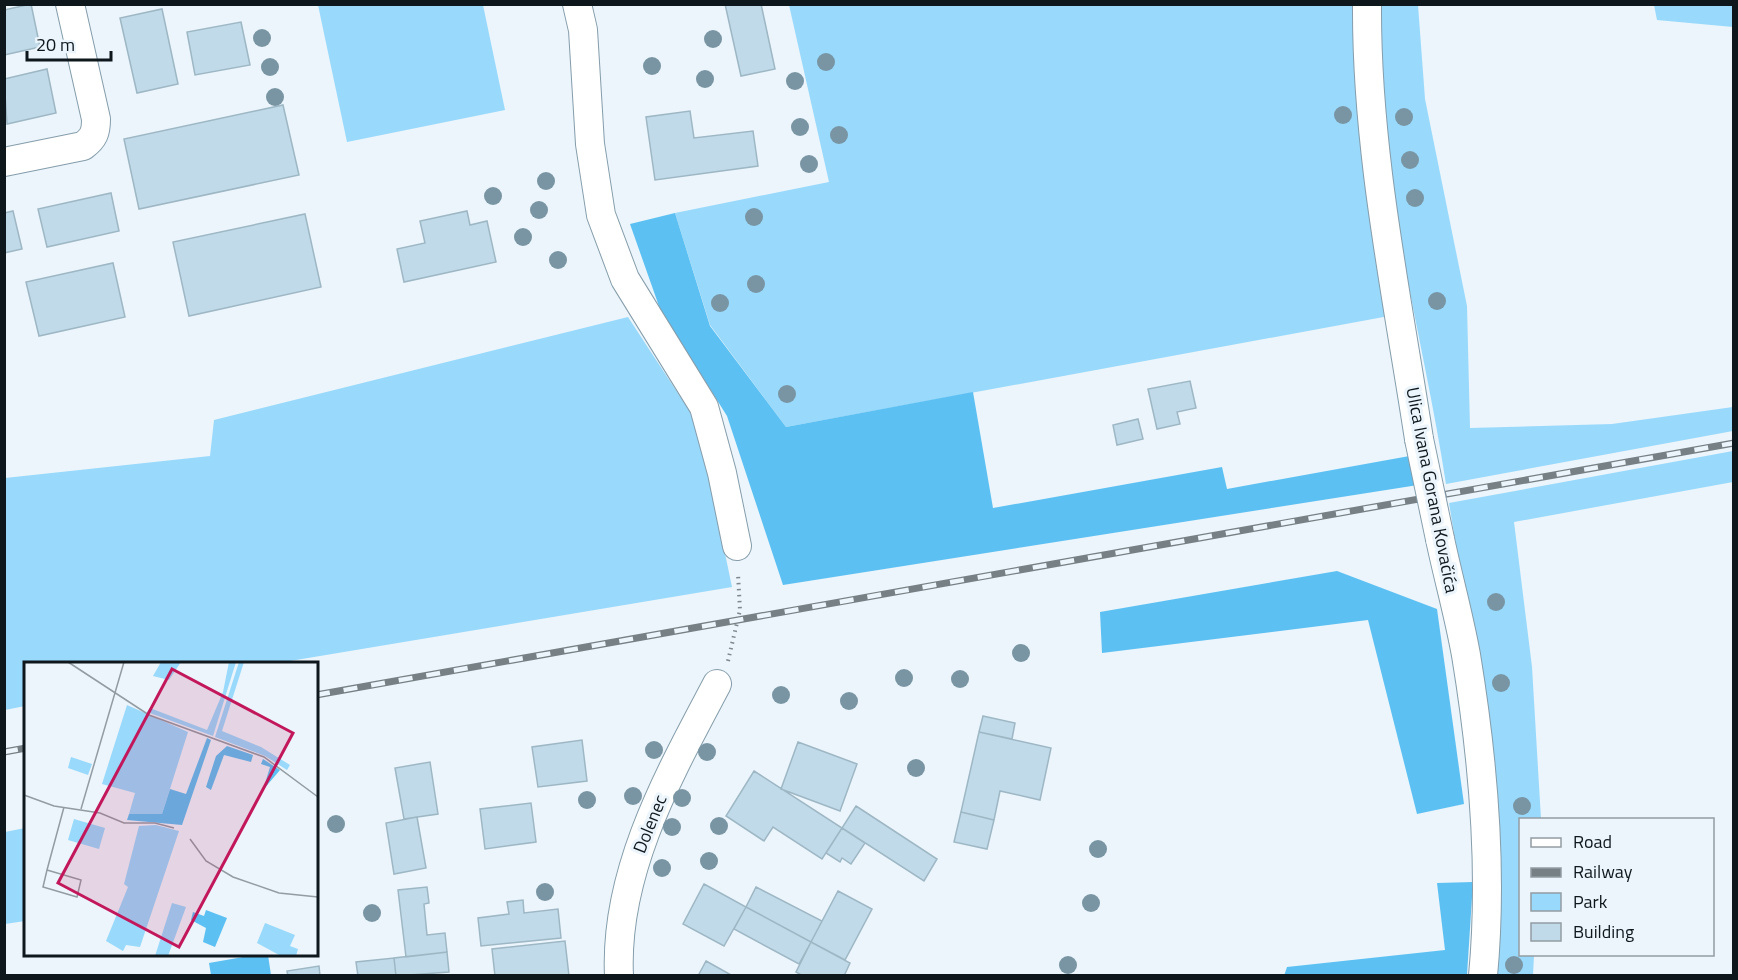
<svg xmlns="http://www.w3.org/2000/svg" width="1738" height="980" viewBox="0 0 1738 980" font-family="'Titillium Web',sans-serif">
  <rect width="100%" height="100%" fill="#ebf5fb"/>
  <path fill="#99d9fc" d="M318,5H483L505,110L347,142Z
    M789,5H1355L1389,316L786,427L710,325L675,213L829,182Z
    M1379,5H1418L1425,99L1467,306L1470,428L1612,424L1733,407V431L1446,484C1429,372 1400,263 1387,151C1381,103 1381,53 1379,5Z
    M1654,5H1733V27L1657,20Z
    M628,317L698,424L732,587L278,663L26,664L25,706L5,710V478L210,456L214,420Z
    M1733,451V482L1514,522L1532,667L1541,819L1520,820V954L1534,955L1533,975H1493L1473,648L1449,503Z
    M25,828V921L5,924V832Z"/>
  <path fill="#5dc0f2" d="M675,213L710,326L786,427L973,392L993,508L1222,467L1227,489L1415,455L1418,485L783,585L727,416L660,309L630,224Z
    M1337,571L1437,609L1464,804L1417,814L1368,620L1102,653L1100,612Z
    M1473,882L1467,975L1284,976L1287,967L1445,950L1437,883Z
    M260,954L268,955L271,975H211L209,963Z"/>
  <path fill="#c1dae9" stroke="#9eb7c5" stroke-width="1.5" d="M31,4L40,47L4,55V10Z
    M725,4H761L775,69L741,76Z
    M162,9L178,84L137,93L120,18Z
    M241,22L250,65L195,75L187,32Z
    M47,69L56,113L7,124L4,79Z
    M283,105L299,175L139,209L124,139Z
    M690,111L694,138L753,131L758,166L655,180L646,117Z
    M111,193L119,231L47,247L38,209Z
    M13,211L22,249L4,253V213Z
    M467,211L470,225L487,221L496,262L404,282L397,249L425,243L420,221Z
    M305,214L321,287L189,316L173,242Z
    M113,263L125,317L39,336L26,282Z
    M1190,381L1196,408L1177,412L1180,424L1157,429L1148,389Z
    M1138,419L1143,439L1117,445L1113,425Z
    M983,716L1015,723L1012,739L979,732Z
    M979,732L1051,748L1040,800L1000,791L994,820L961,812Z
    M582,740L587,781L538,787L532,747Z
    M798,742L857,764L840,811L781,789Z
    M430,762L438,814L404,819L395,768Z
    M754,771L842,828L822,859L773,827L764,841L726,816Z
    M531,803L536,842L485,849L480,809Z
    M856,806L937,859L924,881L842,828Z
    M961,812L994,820L987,849L954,842Z
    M417,817L426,868L394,874L386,823Z
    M842,828L865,843L851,864L842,858L840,862L826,853Z
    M704,884L746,907L724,946L683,924Z
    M427,887L429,903L424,904L427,935L445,933L447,952L406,957L398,890Z
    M756,887L822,921L811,942L746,907Z
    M838,891L872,909L845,960L811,942Z
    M523,900L524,913L558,909L561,938L481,946L478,918L509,914L507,902Z
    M746,907L811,942L799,964L734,929Z
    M565,941L569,976H495L492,949Z
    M811,942L850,963L844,976H803L796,972Z
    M447,952L449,972L396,976L394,958Z
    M394,958L396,976H358L356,962Z
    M706,961L733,976H698Z
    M319,966L320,976H288L287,971Z"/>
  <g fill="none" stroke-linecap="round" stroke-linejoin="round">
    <defs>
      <path id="minor" d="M577,4L583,30L590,144L601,215L625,279L704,407L722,473L737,546
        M1367,4C1366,150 1397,295 1419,439
        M4,162L83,146C94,138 96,132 96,119L70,4
        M1440,539C1448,577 1459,616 1466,655C1483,758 1493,871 1483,976
        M619,976C614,871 670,773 717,684"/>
    </defs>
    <use href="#minor" stroke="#859dab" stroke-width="30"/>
    <path stroke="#7e888e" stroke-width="4" stroke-dasharray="1.5 4.5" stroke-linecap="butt" d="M728,661L740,610L738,574"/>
    <use href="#minor" stroke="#fff" stroke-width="28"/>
    <defs>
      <path id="rail" d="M316,695L1734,443
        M4,752L26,748"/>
    </defs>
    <use href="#rail" stroke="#768085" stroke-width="7"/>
    <use href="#rail" stroke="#ebf5fb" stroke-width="4.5" stroke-dasharray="14" stroke-linecap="butt"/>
    <defs>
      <path id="minor-bridge" d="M1419,439L1440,539"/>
    </defs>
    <use href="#minor-bridge" stroke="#859dab" stroke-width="30" stroke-linecap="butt"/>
    <use href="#minor-bridge" stroke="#fff" stroke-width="28"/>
  </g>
  <g fill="#7995a3">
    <circle cx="262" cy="38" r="9"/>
    <circle cx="713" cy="39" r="9"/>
    <circle cx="826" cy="62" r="9"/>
    <circle cx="652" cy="66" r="9"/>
    <circle cx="270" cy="67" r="9"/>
    <circle cx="705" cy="79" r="9"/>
    <circle cx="795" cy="81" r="9"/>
    <circle cx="275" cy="97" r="9"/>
    <circle cx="1343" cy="115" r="9"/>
    <circle cx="1404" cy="117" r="9"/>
    <circle cx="800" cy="127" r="9"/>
    <circle cx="839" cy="135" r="9"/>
    <circle cx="1410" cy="160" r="9"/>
    <circle cx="809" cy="164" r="9"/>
    <circle cx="546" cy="181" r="9"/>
    <circle cx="493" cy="196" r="9"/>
    <circle cx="1415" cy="198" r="9"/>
    <circle cx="539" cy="210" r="9"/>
    <circle cx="754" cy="217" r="9"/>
    <circle cx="523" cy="237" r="9"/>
    <circle cx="558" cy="260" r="9"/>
    <circle cx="756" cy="284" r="9"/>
    <circle cx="1437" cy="301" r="9"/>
    <circle cx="720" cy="303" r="9"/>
    <circle cx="787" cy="394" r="9"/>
    <circle cx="1496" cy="602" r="9"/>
    <circle cx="1021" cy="653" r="9"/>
    <circle cx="904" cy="678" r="9"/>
    <circle cx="960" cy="679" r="9"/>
    <circle cx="1501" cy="683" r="9"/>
    <circle cx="781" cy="695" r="9"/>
    <circle cx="849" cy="701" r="9"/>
    <circle cx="654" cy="750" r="9"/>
    <circle cx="707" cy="752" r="9"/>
    <circle cx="916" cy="768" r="9"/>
    <circle cx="633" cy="796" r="9"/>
    <circle cx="682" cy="798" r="9"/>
    <circle cx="587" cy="800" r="9"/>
    <circle cx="1522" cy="806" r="9"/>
    <circle cx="336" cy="824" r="9"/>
    <circle cx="719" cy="826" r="9"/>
    <circle cx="672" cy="827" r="9"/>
    <circle cx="1098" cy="849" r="9"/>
    <circle cx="709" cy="861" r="9"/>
    <circle cx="662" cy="868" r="9"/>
    <circle cx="545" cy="892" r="9"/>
    <circle cx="1091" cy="903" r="9"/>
    <circle cx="372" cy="913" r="9"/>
    <circle cx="1068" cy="965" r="9"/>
    <circle cx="1514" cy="965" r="9"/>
  </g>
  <g text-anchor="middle" stroke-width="6" stroke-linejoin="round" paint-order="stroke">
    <g font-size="18" fill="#0d171c" stroke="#ebf5fb">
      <text transform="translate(1432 490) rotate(79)" y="6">Ulica Ivana Gorana Kovačića</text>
      <text transform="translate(650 824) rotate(-68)" y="6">Dolenec</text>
    </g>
  </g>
  <g transform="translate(24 662)">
    <rect width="294" height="294" fill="#ebf5fb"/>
    <path d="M137,0H157L145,18L129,14ZM205,0H212L189,74L123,50L126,46L183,68L199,30ZM215,0H220L198,69L237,85L266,103L263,108L241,94L191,75ZM103,43L164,70L138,152H105L111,131L78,122ZM47,95L68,102L64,113L44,106ZM50,157L81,166L75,187L44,178ZM132,163L155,169L116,285L102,283L99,289L82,279L104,225L100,222L115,164ZM148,241L162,245L144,294H131ZM241,261L271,273L266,284L274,287L272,294H257L233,281Z" fill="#99d9fc"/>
    <path d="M183,76L187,78L158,163L103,158L105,152H138L146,127L162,132ZM203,84L229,93L227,100L200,93L187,128L182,125L192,94ZM239,97L256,108L239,128L246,105L237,102ZM182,248L203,256L191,285L179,280L182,266L167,258L169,250L180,254Z" fill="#5dc0f2"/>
    <path fill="none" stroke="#929ca2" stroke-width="1.5" d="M44,0L125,53L240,95L294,135M0,133L30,144L76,151L100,161H131L150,166M57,147L100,0M166,177L182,199L209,215L255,231L294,235M23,208L57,218L53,235L19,225L23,208L40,145"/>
    <path fill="#c2185b" fill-opacity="0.15" stroke="#c2185b" stroke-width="3" d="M148,7L269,71L155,285L34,221Z"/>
    <rect width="294" height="294" fill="none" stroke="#0d171c" stroke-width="3"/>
  </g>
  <rect width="1738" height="980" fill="none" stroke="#0d171c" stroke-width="12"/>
  <rect x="1519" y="818" width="195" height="138" fill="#ebf5fb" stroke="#929ca2" stroke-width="1.5"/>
  <rect x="1531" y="838" width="30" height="9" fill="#ffffff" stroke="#929ca2" stroke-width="1.5"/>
  <text x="1573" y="848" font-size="18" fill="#0d171c">Road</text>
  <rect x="1531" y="868" width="30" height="9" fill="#768085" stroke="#929ca2" stroke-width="1.5"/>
  <text x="1573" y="878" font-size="18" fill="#0d171c">Railway</text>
  <rect x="1531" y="893" width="30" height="18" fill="#99d9fc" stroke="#929ca2" stroke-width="1.5"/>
  <text x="1573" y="908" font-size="18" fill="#0d171c">Park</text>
  <rect x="1531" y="923" width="30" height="18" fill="#c1dae9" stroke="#929ca2" stroke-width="1.5"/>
  <text x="1573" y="938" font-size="18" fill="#0d171c">Building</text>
  <path d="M27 51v9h84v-9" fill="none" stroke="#0d171c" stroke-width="3"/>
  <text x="36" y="51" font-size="18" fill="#0d171c" stroke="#ebf5fb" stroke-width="4.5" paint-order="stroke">20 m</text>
</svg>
